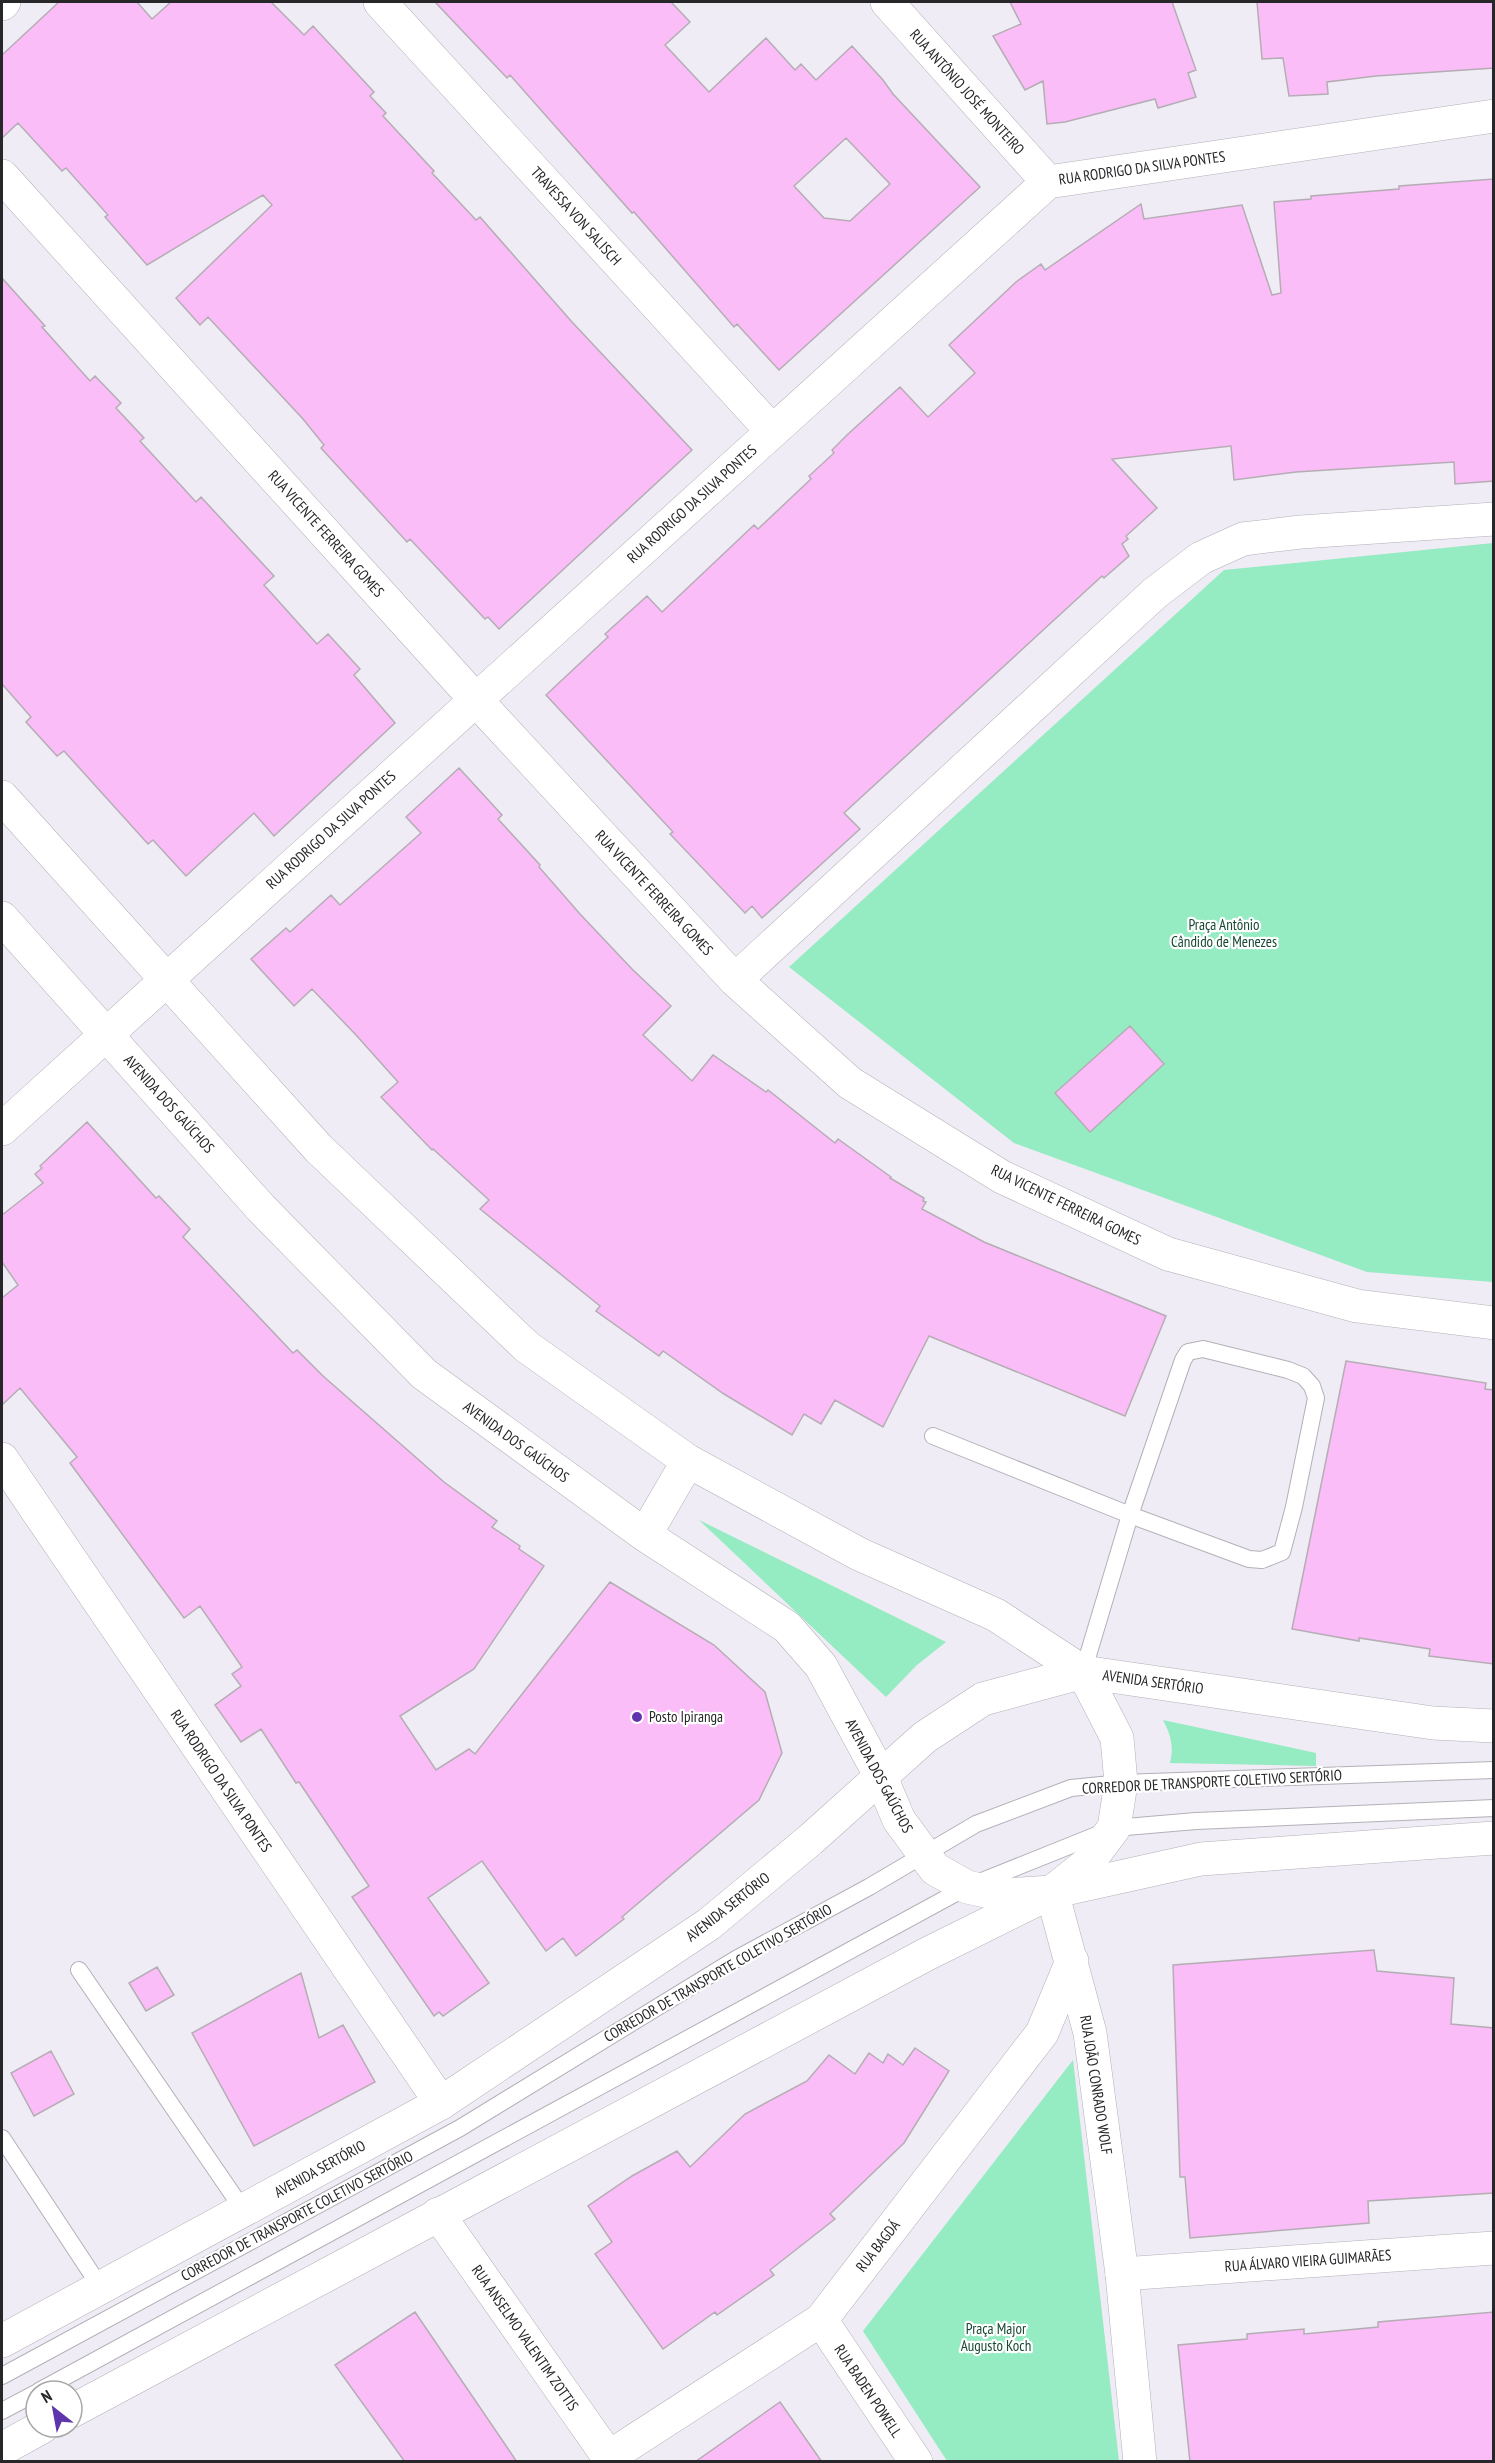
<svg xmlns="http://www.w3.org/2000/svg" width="1495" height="2463" viewBox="0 0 1495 2463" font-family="'PT Sans Narrow',sans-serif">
  <rect width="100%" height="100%" fill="#efecf5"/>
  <path fill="#95ebc2" d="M1493,543V1282L1367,1272L1014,1143L789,967L1224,570Z
    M699,1520L946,1642L917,1665L886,1697Z
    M1163,1720L1316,1753V1766L1170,1763C1174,1747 1171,1735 1163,1720Z
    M1073,2060L1119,2461H947L863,2331Z"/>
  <path fill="#fabdf7" stroke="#b5adb4" stroke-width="1.5" fill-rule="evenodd" d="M59,2H137L152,19L171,2H271L304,35L313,26L374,92L370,96L386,113L383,116L434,171L432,173L476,220L480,217L572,322L692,450L499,629L488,617L485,619L410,539L407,542L321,448L324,445L303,419L208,317L200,325L176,298L272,205L263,195L147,265L105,217L108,215L66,168L62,171L18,123L2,138V55Z
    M435,2H671L690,22L665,45L709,92L766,38L795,70L801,64L816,80L852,46L883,80L893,94L980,187L779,370L737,324L734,327L634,212L632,213L510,75L507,78ZM846,138L890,184L850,221L824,218L794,186Z
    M1010,2H1172L1196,70L1188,73L1196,97L1158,108L1155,99L1065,122L1047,124L1043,81L1025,90L993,36L1021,24Z
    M1257,2H1494V68L1376,76L1327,82L1328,94L1289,96L1283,58L1262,59Z
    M1494,179V481L1455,484L1454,462L1296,472L1234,480L1231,446L1112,459L1157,508L1126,536L1128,539L1122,544L1129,556L1104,578L1102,576L844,813L860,829L762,918L752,906L745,913L670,834L673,832L546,695L608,637L605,634L647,596L662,612L754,525L758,529L811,479L809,476L834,453L832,450L848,434L900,387L928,417L975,373L949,345L1016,282L1041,264L1045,270L1141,204L1144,219L1242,205L1272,295L1281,293L1274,202L1311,199V196L1399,189V186Z
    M2,278L45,326L42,327L90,381L95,376L121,403L116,408L144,438L140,441L196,502L201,497L274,576L264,585L317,644L328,634L360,669L354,675L395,723L274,836L254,813L186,876L153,840L148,844L64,751L57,756L26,722L31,717L2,684Z
    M459,768L502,815L498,819L540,865L539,867L580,914L632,969L671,1006L643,1035L692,1081L713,1055L766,1092L768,1090L835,1143L838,1139L891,1177L890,1178L924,1198L923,1201L926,1202L922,1209L984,1242L1166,1316L1125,1416L929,1336L883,1427L835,1400L821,1424L804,1414L792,1435L724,1394L663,1351L659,1356L596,1311L600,1306L480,1209L489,1200L433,1149L432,1150L381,1097L398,1082L356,1035L312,989L294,1006L251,959L286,928L290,932L331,895L340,905L421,833L406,817Z
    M1130,1026L1164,1064L1090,1132L1055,1093Z
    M87,1122L156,1198L159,1196L190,1229L183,1237L293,1353L297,1350L323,1376L444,1482L497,1521L492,1527L520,1546L519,1549L544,1566L474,1669L400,1716L436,1770L469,1749L475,1754L610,1582L714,1645L765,1692L782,1753L759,1800L622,1917L624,1919L576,1956L563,1938L546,1951L482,1861L428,1898L489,1983L443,2016L439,2012L434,2016L352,1897L369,1886L299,1782L296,1783L261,1729L241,1742L215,1705L241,1686L232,1674L242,1667L200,1606L184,1618L70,1463L77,1457L20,1388L2,1405V1298L18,1285L2,1262V1215L43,1183L35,1174L42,1168L40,1166Z
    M1346,1361L1486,1383L1485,1389L1494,1390V1664L1429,1656L1430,1649L1359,1638V1641L1292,1629Z
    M1374,1950L1377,1971L1454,1978L1451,2024L1494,2028V2193L1368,2201L1369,2223L1190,2238L1185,2177H1180L1173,1965Z
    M157,1967L174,1995L146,2011L129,1983Z
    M301,1973L319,2038L343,2025L375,2082L254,2146L192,2033Z
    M915,2048L949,2071L904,2143L830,2214L835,2219L770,2270L774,2275L717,2315L715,2312L663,2349L595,2254L612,2242L588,2206L632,2176L677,2151L690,2167L745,2114L807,2081L829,2055L855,2074L869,2053L883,2063L888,2054L903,2065Z
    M51,2051L74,2094L34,2116L11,2073Z
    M415,2312L517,2462H405L335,2365Z
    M1494,2312V2462H1190L1178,2345L1247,2339V2334L1304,2329V2334L1378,2327V2322Z
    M780,2402L822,2462H695Z"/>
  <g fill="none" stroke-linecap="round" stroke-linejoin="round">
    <defs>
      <path id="service" d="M933,1436L1130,1515L1249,1559L1262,1560L1282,1552L1294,1507L1316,1398L1312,1386L1303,1376L1288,1370L1203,1349L1188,1352L1183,1360L1130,1515L1083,1672
        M79,1970L244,2211
        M2,2138L101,2288
        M2,2376L460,2128L736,1959L869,1887L976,1824L1071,1788L1121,1783L1494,1770
        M39,2391L967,1887L1114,1828L1196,1821L1494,1808
        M2,2411L36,2393"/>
      <path id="minor" d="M380,2L772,431
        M887,2L1048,182
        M2,4L4,2
        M2,176L476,700L735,980L850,1083L1002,1177L1168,1254L1357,1306L1494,1323
        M735,980L1155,593L1201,558L1243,539L1301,532L1494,519
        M2,1129L1048,182L1494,116
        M2,1459L441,2103
        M438,2214L612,2462
        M1122,2274L1494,2248
        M609,2457L821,2320"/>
      <path id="tertiary" d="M2,797L319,1149L527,1347L688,1461L859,1554L996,1615L1083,1672L1117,1738L1121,1783L1114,1828L1087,1864L1052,1892
        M2,918L261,1208L424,1374L645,1535L787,1627L821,1666L880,1775L899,1820L935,1869L967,1887L1004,1895L1052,1892
        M645,1535L688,1461
        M1052,1892L1090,2033L1122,2274L1140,2462
        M916,2462L821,2320L1042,2033L1072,1961"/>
      <path id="primary" d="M2,2341L441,2103L709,1924L810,1840L925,1737L983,1699L1083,1672L1433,1723L1494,1726
        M72,2411L927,1954L1052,1892L1201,1859L1494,1838
        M2,2449L42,2427"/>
    </defs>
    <use href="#service" stroke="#b3b0b8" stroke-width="18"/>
    <use href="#minor" stroke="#b3b0b8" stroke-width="34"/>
    <use href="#tertiary" stroke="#b3b0b8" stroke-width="34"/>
    <use href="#primary" stroke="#b3b0b8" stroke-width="34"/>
    <use href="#service" stroke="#fff" stroke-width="16"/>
    <use href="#minor" stroke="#fff" stroke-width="33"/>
    <use href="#tertiary" stroke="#fff" stroke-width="33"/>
    <use href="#primary" stroke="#fff" stroke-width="33"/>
  </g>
  <circle fill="#5f35ad" stroke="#fff" stroke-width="2" cx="637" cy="1717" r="6"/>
  <g text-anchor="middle" stroke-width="4.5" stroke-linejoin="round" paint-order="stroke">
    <g font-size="15" fill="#272629" stroke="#fff">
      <text transform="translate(967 92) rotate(48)" y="5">RUA ANTÔNIO JOSÉ MONTEIRO</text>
      <text transform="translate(1142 168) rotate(-8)" y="5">RUA RODRIGO DA SILVA PONTES</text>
      <text transform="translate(576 216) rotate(48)" y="5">TRAVESSA VON SALISCH</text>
      <text transform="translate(692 504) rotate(-42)" y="5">RUA RODRIGO DA SILVA PONTES</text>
      <text transform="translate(326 534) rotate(48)" y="5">RUA VICENTE FERREIRA GOMES</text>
      <text transform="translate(331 830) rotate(-42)" y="5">RUA RODRIGO DA SILVA PONTES</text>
      <text transform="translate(654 893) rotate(47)" y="5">RUA VICENTE FERREIRA GOMES</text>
      <text transform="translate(169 1104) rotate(48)" y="5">AVENIDA DOS GAÚCHOS</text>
      <text transform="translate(1066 1205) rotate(26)" y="5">RUA VICENTE FERREIRA GOMES</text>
      <text transform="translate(516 1442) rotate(36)" y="5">AVENIDA DOS GAÚCHOS</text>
      <text transform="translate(1153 1682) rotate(8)" y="5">AVENIDA SERTÓRIO</text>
      <text transform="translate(879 1776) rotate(62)" y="5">AVENIDA DOS GAÚCHOS</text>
      <text transform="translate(221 1781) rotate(56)" y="5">RUA RODRIGO DA SILVA PONTES</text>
      <text transform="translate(1212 1782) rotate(-3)" y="5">CORREDOR DE TRANSPORTE COLETIVO SERTÓRIO</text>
      <text transform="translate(728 1907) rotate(-38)" y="5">AVENIDA SERTÓRIO</text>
      <text transform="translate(718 1973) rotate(-30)" y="5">CORREDOR DE TRANSPORTE COLETIVO SERTÓRIO</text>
      <text transform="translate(1096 2085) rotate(81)" y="5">RUA JOÃO CONRADO WOLF</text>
      <text transform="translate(320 2169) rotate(-29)" y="5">AVENIDA SERTÓRIO</text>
      <text transform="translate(297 2216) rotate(-28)" y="5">CORREDOR DE TRANSPORTE COLETIVO SERTÓRIO</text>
      <text transform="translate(878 2246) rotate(-52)" y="5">RUA BAGDÁ</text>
      <text transform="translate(1308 2261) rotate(-4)" y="5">RUA ÁLVARO VIEIRA GUIMARÃES</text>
      <text transform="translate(525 2338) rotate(55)" y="5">RUA ANSELMO VALENTIM ZOTTIS</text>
      <text transform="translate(868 2391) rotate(56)" y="5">RUA BADEN POWELL</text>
    </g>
    <g font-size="15" fill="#184834" stroke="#fff">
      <text x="1224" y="930">Praça Antônio<tspan x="1224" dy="17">Cândido de Menezes</tspan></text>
      <text x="996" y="2334">Praça Major<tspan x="996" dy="17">Augusto Koch</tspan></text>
    </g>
    <g font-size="15" fill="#272629" stroke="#fff" text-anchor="start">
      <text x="649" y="1722">Posto Ipiranga</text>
    </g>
  </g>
  <rect width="1495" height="2463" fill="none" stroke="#272629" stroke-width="6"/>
  <g transform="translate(54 2409) rotate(329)"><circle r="28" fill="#ffffff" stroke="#a9a8a9" stroke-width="1.5"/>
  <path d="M0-4.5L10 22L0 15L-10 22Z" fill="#5f35ad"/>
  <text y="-9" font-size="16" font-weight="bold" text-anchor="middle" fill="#272629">N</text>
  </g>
</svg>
